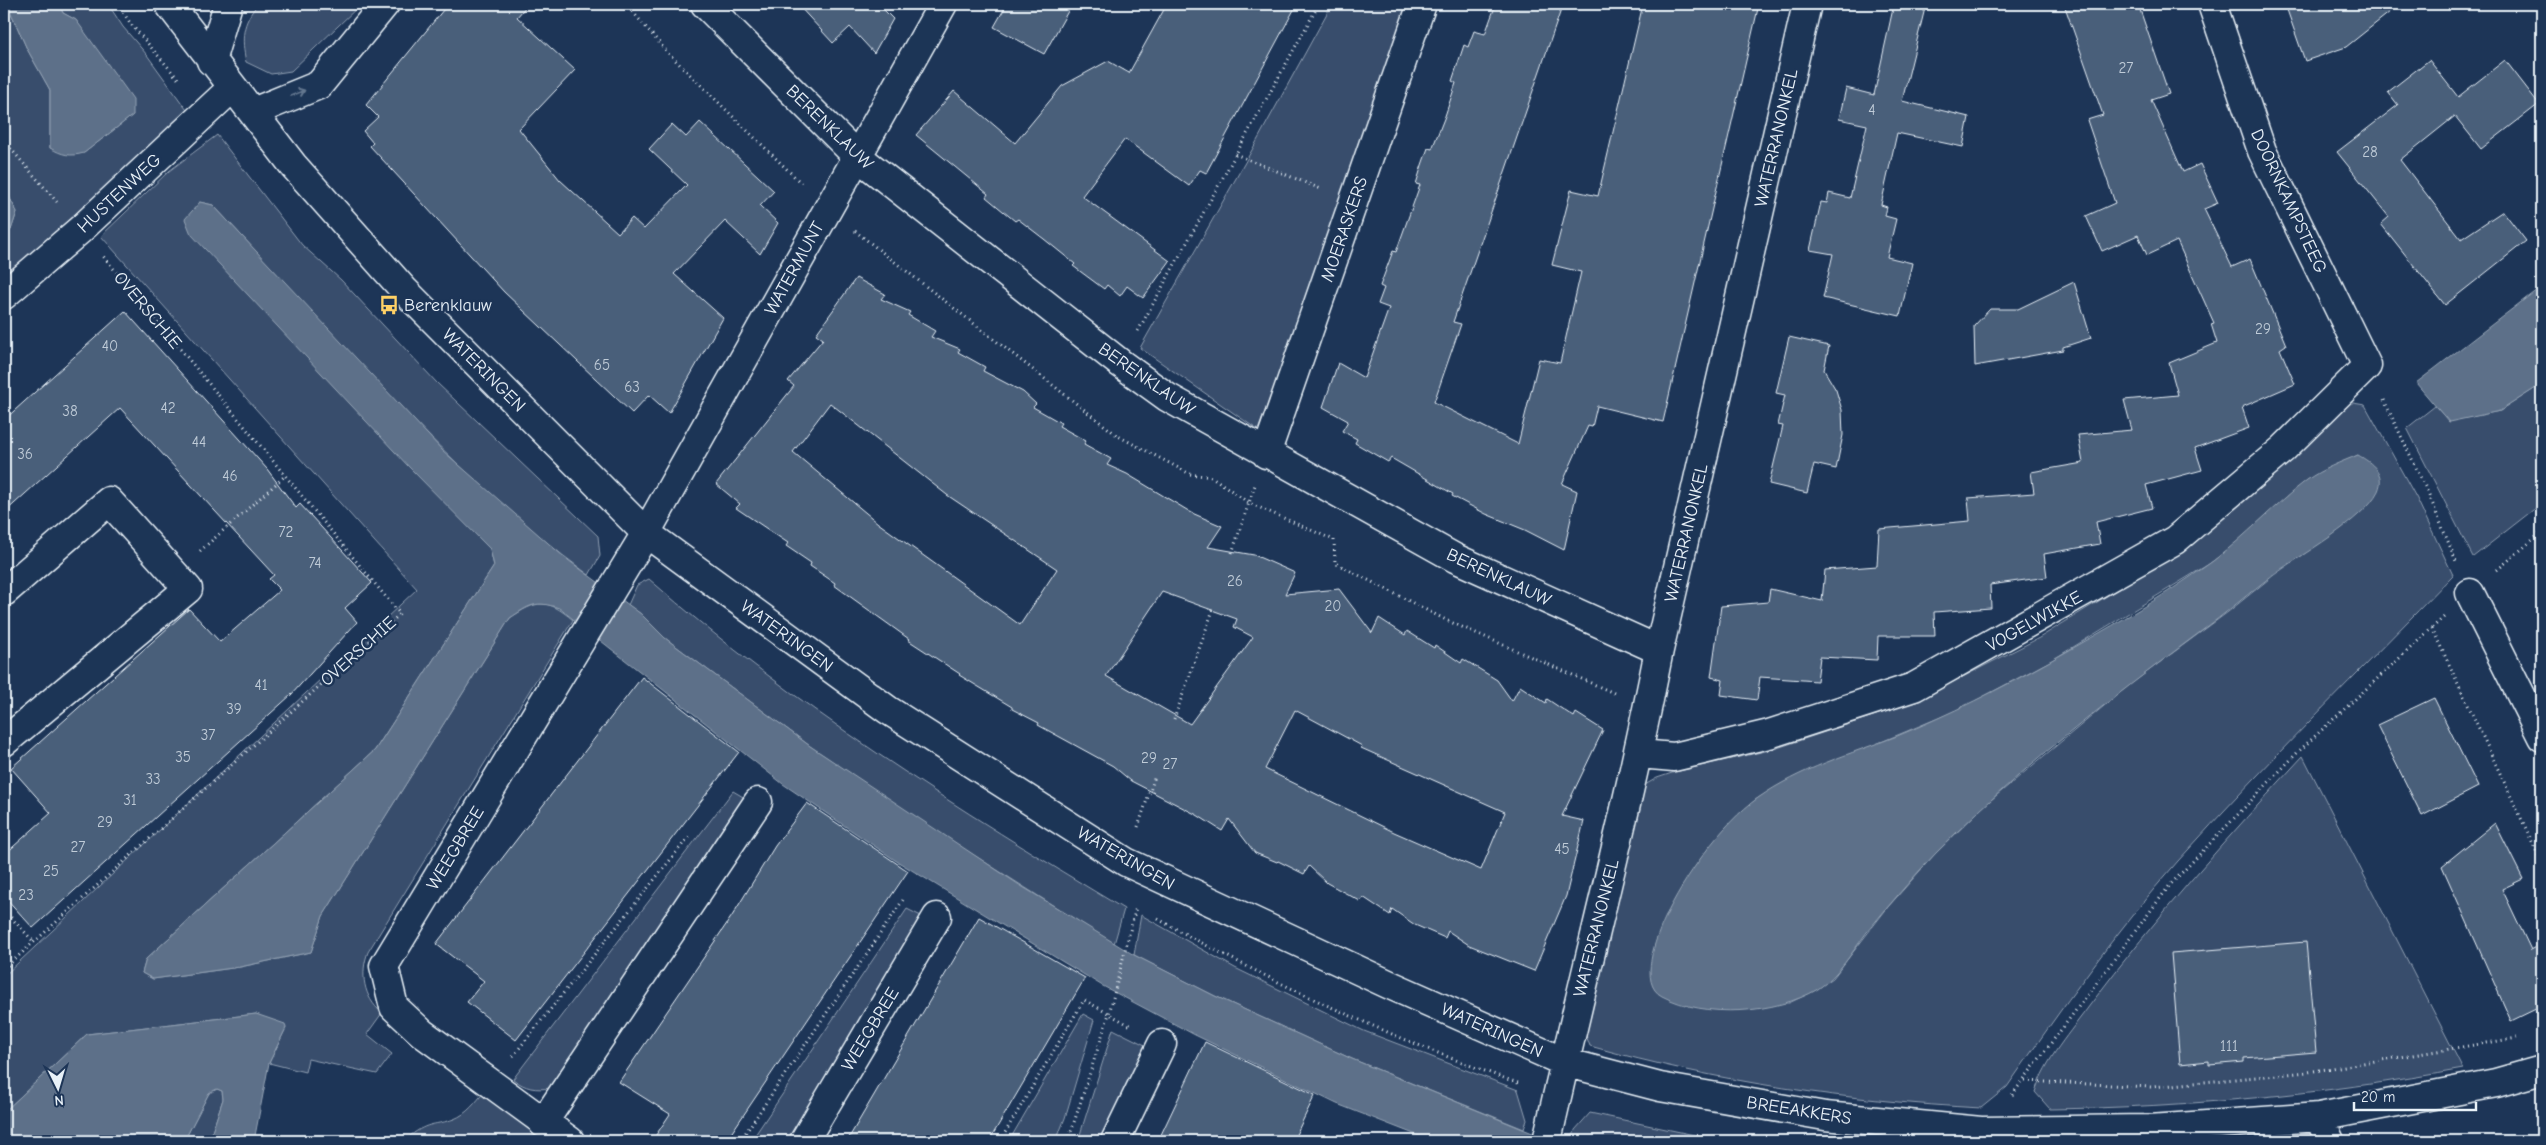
<svg xmlns="http://www.w3.org/2000/svg" width="2546" height="1145" viewBox="0 0 2546 1145" font-family="'Comic Neue',sans-serif">
  <rect width="100%" height="100%" fill="#1d3557"/>
  <filter id="ink" filterUnits="userSpaceOnUse"><feTurbulence type="fractalNoise" baseFrequency=".02" numOctaves="2"/><feDisplacementMap in="SourceGraphic" scale="10" xChannelSelector="R" yChannelSelector="G"/><feConvolveMatrix kernelMatrix="1 2 1 2 8 2 1 2 1" color-interpolation-filters="sRGB"/></filter>
  <g filter="url(#ink)">
    <path fill="#374d6c" stroke="#909fb2" fill-rule="evenodd" d="M4,4H7L27,49L50,90V148L84,153L133,115L76,20L63,13L59,4H108L123,27L147,55L189,113L4,277V235L11,230L17,212L4,187V84L9,80L4,72Z
      M258,4H361L291,71L271,74L246,62C241,38 242,23 258,4Z
      M1332,4H1412L1348,191L1258,430L1140,348L1252,150Z
      M217,135L302,245L341,280L437,383L598,536L600,556L589,575C447,471 333,333 213,205L199,202L490,549L494,566L375,750L146,959L142,973L153,979L240,967L311,952L323,916L510,618C537,600 547,598 573,620L368,952C360,973 363,997 382,1013L367,1034L392,1054L377,1074L308,1059L305,1072L269,1063L286,1028L256,1014L87,1034L4,1112V976L417,589L101,236L169,171Z
      M2542,384V503L2473,557L2407,428L2435,406L2449,421L2500,411Z
      M2347,402L2365,405L2417,499L2453,575C2361,670 2266,763 2178,861C2116,931 2061,1009 2007,1087L1981,1108C1848,1101 1718,1082 1590,1046L1585,1033L1643,786L1657,778L1675,772L1774,749L1885,712L1937,690L2039,638L2144,573ZM2358,455L2340,529L2274,575L2228,612L2128,686L1985,805L1933,856L1888,907L1833,978L1814,991L1789,1003L1683,1004L1666,915L1695,869L1726,828L1755,800L1785,782L1960,709L2052,660L2209,564L2245,537L2309,479Z
      M649,579C794,706 959,810 1124,909L1114,944L920,821L810,746L665,638L641,614L628,605L637,585Z
      M2303,756L2463,1069C2326,1094 2189,1107 2050,1109L2035,1092C2045,1060 2071,1031 2090,1005C2156,917 2228,837 2303,756Z
      M733,791L750,801L551,1088C535,1090 526,1089 513,1079Z
      M907,909L925,918L794,1141H751Z
      M1141,915L1235,968L1364,1031L1518,1090L1527,1120L1524,1129L1352,1059L1215,996L1134,955Z
      M1083,1014L1094,1020L1065,1118L1056,1141H1009Z
      M1113,1029L1151,1048L1106,1141H1078Z
      M217,1089L222,1091L223,1099L209,1141H184L209,1093Z
      M484,1092L549,1141H408L410,1136C429,1121 435,1126 454,1119C467,1114 476,1102 484,1092Z
      M1590,1113L1723,1141H1572L1575,1130Z"/>
    <path fill="#5d7089" stroke="#95a4b5" d="M7,4H59L63,13L76,20L133,99V115L84,153C70,157 62,155 50,148V90L27,49Z
      M4,187L17,212L11,230L4,235Z
      M200,202L213,205L442,450L564,557L641,614L665,638L810,746L1018,884L1134,955L1215,996L1352,1059L1552,1141H1432L1337,1104L1195,1035L1101,985L895,860L783,784L559,608C535,600 530,605 510,618L323,916L311,952L240,967L153,979L142,973L146,959L375,750L494,566L490,549L409,467L191,234L185,219Z
      M2542,286V384L2500,411L2449,422L2416,383Z
      M2358,455C2372,463 2386,473 2378,491C2364,520 2301,555 2274,574C2249,593 2225,614 2199,633C2108,701 2016,771 1936,853C1912,878 1889,905 1867,932C1852,952 1839,975 1818,989C1776,1014 1705,1019 1662,996C1638,984 1656,937 1665,918C1683,879 1722,823 1758,798C1799,769 1850,754 1897,736C1950,714 2000,689 2050,661C2105,630 2162,598 2213,561C2246,536 2274,505 2307,480C2322,469 2341,462 2358,455Z
      M256,1014L285,1024L286,1028L269,1063L254,1141H209L223,1099L222,1091L217,1089L209,1093L184,1141H4V1112L87,1034Z"/>
    <path fill="#495e7a" stroke="#e8f1f8" fill-rule="evenodd" d="M448,4H528L517,17L575,70L519,129L560,180L618,233L632,218L644,229L687,185L649,149L672,124L686,137L700,122L774,191L760,206L778,223L760,254L725,221L674,274L723,318L669,413L649,395L632,413L504,292L370,146L373,143L363,131L378,117L366,105Z
      M797,4H878L893,19L874,53L850,27L833,43Z
      M1007,4H1072L1044,54L994,27Z
      M1167,4H1297L1206,173L1200,170L1189,186L1125,139L1082,196L1170,261L1143,298L1127,286L1120,296L1107,285L1104,289L1073,266L1075,264L1044,239L1018,219L1015,221L986,197L988,194L916,135L954,91L1015,143L1062,86L1108,61L1129,73Z
      M1496,4H1563L1453,322L1461,324L1434,402L1518,444L1539,359L1560,363L1581,272L1552,265L1571,190L1598,196L1643,4H1759L1663,422L1597,406L1592,427L1588,426L1562,484L1577,491L1564,550L1525,530L1486,514L1452,496L1453,494L1391,458L1388,462L1355,443L1357,439L1342,431L1348,421L1323,407L1338,363L1364,378L1389,308L1378,304L1384,288L1380,286L1393,251L1396,252L1420,185L1416,184L1422,165L1428,148L1432,149L1445,116L1456,83L1452,81L1464,45L1468,47L1474,31L1485,34Z
      M1894,4H1926L1902,101L1969,117L1963,147L1897,133L1881,205L1887,207L1885,216L1896,219L1887,257L1912,263L1900,316L1823,298L1833,254L1810,250L1821,202L1827,203L1829,193L1850,198L1867,125L1839,119L1846,88L1874,95Z
      M2064,4H2138L2169,94L2151,100L2183,172L2200,164L2218,203L2204,209L2232,267L2250,259L2286,345L2280,349L2295,384L2242,407L2249,428L2195,448L2202,470L2146,485L2152,508L2096,522L2100,544L2044,554L2047,577L1990,585L1991,608L1934,612L1935,636H1878L1877,660L1820,657L1817,681L1760,677L1757,700L1721,695L1723,680L1711,677L1721,606L1768,602L1770,589L1822,601L1825,570L1877,566L1879,529L1970,521L1968,498L2034,493L2031,472L2083,463L2078,435L2132,430L2124,400L2178,395L2169,363L2217,343L2211,324L2214,323L2177,241L2147,255L2138,235L2102,251L2086,216L2115,203L2087,120L2103,115Z
      M2285,4H2400L2346,47L2305,61Z
      M2429,60L2458,97L2505,60L2539,104L2481,149L2455,116L2400,160L2461,239L2503,211L2526,241L2445,305L2381,224L2389,217L2337,152L2398,105L2388,92Z
      M856,278L885,294L881,299L910,312L908,315L935,331L931,337L960,349L958,352L985,367L983,371L1023,392L1036,404L1033,407L1061,423L1059,426L1086,441L1084,444L1111,459L1107,465L1127,474L1192,513L1222,526L1208,547L1254,555L1295,573L1285,594L1339,589L1372,633L1379,618L1405,635L1407,631L1434,648L1435,645L1461,663L1463,659L1497,680L1512,701L1520,686L1546,703L1547,699L1574,717L1576,713L1603,730L1562,816L1584,821L1566,896L1534,971L1469,945L1448,931L1445,938L1415,925L1392,909L1390,915L1363,897L1360,901L1327,883L1309,866L1304,874L1278,861L1277,862L1255,853L1229,819L1222,831L1197,815L1131,781L1113,766L1038,725L1039,723L1012,709V707L959,675L960,674L908,640L909,639L834,585L835,583L810,566L811,563L786,546L788,543L736,508L740,504L716,484L794,386L788,381L823,339L816,334ZM830,403L947,495L1057,569L1020,625L878,523L793,452ZM1162,592L1237,619L1234,627L1253,637L1190,724L1106,676ZM1295,710L1362,746L1361,748L1505,812L1481,870L1394,832L1265,769Z
      M2074,282L2091,338L2063,347V350L1975,366L1974,326L1990,309H2018Z
      M125,311L267,469L296,508L300,504L372,583L345,608L357,622L291,695L33,928L4,896V855L51,813L11,768L189,609L220,642L280,590L269,579L274,575L120,408L4,513V420Z
      M1789,337L1829,346L1824,370L1836,390L1842,410L1843,435L1836,469L1814,464L1807,493L1769,484L1783,426L1778,425L1785,395L1776,393Z
      M642,677L739,752L516,1040L467,1002L484,981L436,944Z
      M2434,698L2478,787L2422,816L2377,725Z
      M807,803L908,871L726,1141H652L670,1114L619,1082L732,916L775,846Z
      M2495,823L2523,879L2502,889L2531,950L2542,944V1006L2511,1021L2442,866Z
      M979,917L1085,978L989,1141H847Z
      M2306,942L2316,1052L2244,1058V1062L2209,1065V1061L2180,1064L2171,953Z
      M1205,1042L1315,1095L1293,1141H1158Z"/>
    <g fill="none" stroke-linecap="round" stroke-linejoin="round">
      <defs>
        <path id="minor" d="M169,4L293,165L405,291L646,533L888,710L1126,862L1388,984L1564,1062L1660,1087L1825,1116L1981,1131L2150,1129L2319,1117L2496,1083L2542,1070
          M705,4L857,156L1120,363L1167,397L1455,558L1659,650
          M211,61L228,4
          M253,112L319,85L385,4
          M4,295L81,229L233,87
          M1266,454L1422,4
          M4,592L109,501L188,589L4,742
          M2470,593L2542,737
          M1639,754L1674,757L1769,734L1914,687L2175,540L2283,449L2367,366L2262,151L2212,4
          M2319,1117L2330,1141
          M543,1123L758,802
          M570,1141L422,1033L394,1007L384,966L646,533L943,4
          M804,1141L937,917
          M1115,1141L1162,1044
          M1547,1141C1583,977 1627,815 1659,650L1807,4"/>
      </defs>
      <use href="#minor" stroke="#e8f1f8" stroke-width="31"/>
      <path stroke="#e8f1f8" stroke-width="3" stroke-dasharray="1 4" stroke-linecap="butt" d="M118,4L130,23L180,81
        M626,4L668,53L801,183
        M4,141L57,202
        M1235,154L1321,189
        M855,231L1118,436L1190,474L1212,477L1249,503L1334,540L1335,563L1446,620L1614,693
        M1138,331L1319,4
        M2384,400L2429,495L2456,561
        M200,551L286,475
        M1232,553L1255,485
        M2497,570L2542,532
        M2432,628L2542,863
        M1174,719L1213,610
        M1138,827L1155,776
        M4,910L34,942
        M1158,919C1273,983 1393,1039 1518,1083
        M4,969L400,614L103,256
        M513,1056L691,834
        M2025,1081L2152,1087L2308,1072L2517,1038
        M2012,1095L2170,885L2299,751L2444,617
        M740,1141L903,900
        M1000,1141L1084,1000L1131,1026
        M1068,1141L1109,1014L1136,907"/>
      <use href="#minor" stroke="#1d3557" stroke-width="28"/>
    </g>
    <defs><path id="oneway-shaft" d="M-6 0H5M1.5-3L5.5 0L1.5 3" fill="none" stroke-width="1.6" stroke-linecap="round" stroke-linejoin="round" transform="scale(1.25)"/></defs>
    <use stroke="#64778f" href="#oneway-shaft" transform="translate(298 93) rotate(-22)"/>
  </g>
  <defs>
    <symbol id="bus-bare" viewBox="-9 -9 18 18"><path d="M-5-6H5V4H4V6H2V4H-2V6H-4V4H-5ZM-3.5-4V0h7V-4ZM-3.5 1.2v1.5H-2V1.2ZM2 1.2v1.5H3.5V1.2Z" fill="#ffd166" stroke="#1d3557" stroke-width="2.5" paint-order="stroke"/></symbol>
  </defs>
  <g fill-rule="evenodd">
    <use href="#bus-bare" x="375" y="291" width="28" height="28"/>
  </g>
  <g text-anchor="middle" stroke-width="5" stroke-linejoin="round" paint-order="stroke">
    <g font-size="15" fill="#c0ccd8">
      <text x="2126" y="73">27</text>
      <text x="1872" y="115">4</text>
      <text x="2370" y="157">28</text>
      <text x="2263" y="334">29</text>
      <text x="110" y="351">40</text>
      <text x="602" y="370">65</text>
      <text x="632" y="392">63</text>
      <text x="168" y="413">42</text>
      <text x="70" y="416">38</text>
      <text x="199" y="447">44</text>
      <text x="25" y="459">36</text>
      <text x="230" y="481">46</text>
      <text x="286" y="537">72</text>
      <text x="315" y="568">74</text>
      <text x="1235" y="586">26</text>
      <text x="1333" y="611">20</text>
      <text x="261" y="690">41</text>
      <text x="234" y="714">39</text>
      <text x="208" y="740">37</text>
      <text x="183" y="762">35</text>
      <text x="1149" y="763">29</text>
      <text x="1170" y="769">27</text>
      <text x="153" y="784">33</text>
      <text x="130" y="805">31</text>
      <text x="105" y="827">29</text>
      <text x="78" y="852">27</text>
      <text x="1562" y="854">45</text>
      <text x="51" y="876">25</text>
      <text x="26" y="900">23</text>
      <text x="2229" y="1051">111</text>
    </g>
    <g font-size="18" fill="#e8f1f8" stroke="#1d3557">
      <text transform="translate(830 127) rotate(44)" y="6">BERENKLAUW</text>
      <text transform="translate(1776 138) rotate(-77)" y="6">WATERRANONKEL</text>
      <text transform="translate(119 193) rotate(-43)" y="6">HUSTENWEG</text>
      <text transform="translate(2289 201) rotate(65)" y="6">DOORNKAMPSTEEG</text>
      <text transform="translate(1344 229) rotate(-71)" y="6">MOERASKERS</text>
      <text transform="translate(794 268) rotate(-61)" y="6">WATERMUNT</text>
      <text transform="translate(148 310) rotate(50)" y="6">OVERSCHIE</text>
      <text transform="translate(484 370) rotate(45)" y="6">WATERINGEN</text>
      <text transform="translate(1147 379) rotate(35)" y="6">BERENKLAUW</text>
      <text transform="translate(1686 533) rotate(-77)" y="6">WATERRANONKEL</text>
      <text transform="translate(1499 577) rotate(25)" y="6">BERENKLAUW</text>
      <text transform="translate(2034 621) rotate(-29)" y="6">VOGELWIKKE</text>
      <text transform="translate(787 636) rotate(36)" y="6">WATERINGEN</text>
      <text transform="translate(358 651) rotate(-42)" y="6">OVERSCHIE</text>
      <text transform="translate(455 848) rotate(-59)" y="6">WEEGBREE</text>
      <text transform="translate(1126 858) rotate(30)" y="6">WATERINGEN</text>
      <text transform="translate(1596 928) rotate(-76)" y="6">WATERRANONKEL</text>
      <text transform="translate(870 1029) rotate(-59)" y="6">WEEGBREE</text>
      <text transform="translate(1492 1030) rotate(24)" y="6">WATERINGEN</text>
      <text transform="translate(1799 1110) rotate(9)" y="6">BREEAKKERS</text>
    </g>
    <g font-size="18" fill="#e8f1f8" stroke="#1d3557" text-anchor="start">
      <text x="404" y="311">Berenklauw</text>
    </g>
  </g>
  <rect width="2546" height="1145" fill="none" stroke="#1d3557" stroke-width="20"/>
  <rect x="10" y="10" width="2526" height="1125" fill="none" stroke="#e8f1f8" stroke-width="2" filter="url(#ink)"/>
  <g transform="translate(58 1088) rotate(175)" stroke="#1d3557" stroke-width="4" paint-order="stroke">
  <path d="M0-4L9 19L0 12L-9 19Z" fill="#e8f1f8"/>
  <text y="-8" font-size="14" font-weight="bold" text-anchor="middle" fill="#e8f1f8">N</text>
  </g>
  <path d="M2354 1102v8h122v-8" fill="none" stroke="#e8f1f8" stroke-width="2.5"/>
  <text x="2361" y="1102" font-size="15" fill="#e8f1f8" stroke="#1d3557" stroke-width="4" paint-order="stroke">20 m</text>
</svg>
